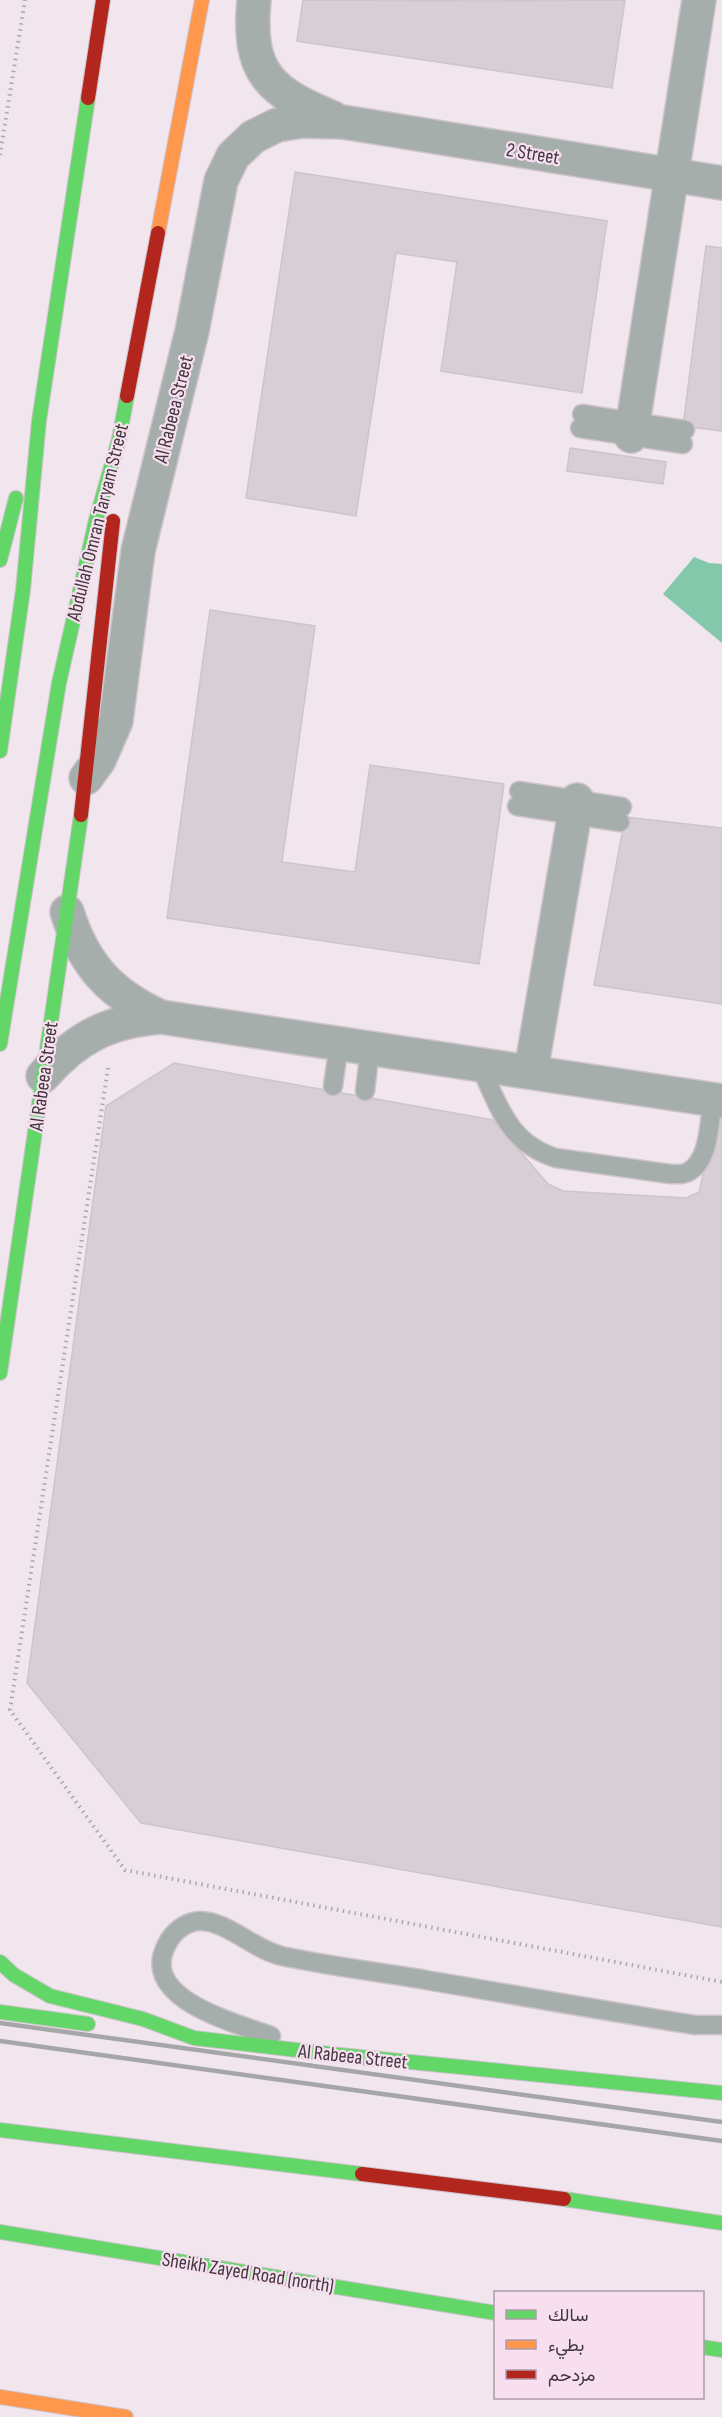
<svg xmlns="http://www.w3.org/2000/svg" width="722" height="2417" viewBox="0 0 722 2417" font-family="'Sofia Sans Condensed',Vazirmatn,sans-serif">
  <rect width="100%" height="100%" fill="#f1e5ee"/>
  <path fill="#84c8ac" d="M694,557L709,563L722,564V643L663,594Z"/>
  <path fill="#d8ced6" stroke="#cec4cb" stroke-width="1.5" d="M303,0L488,1L625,0L612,88L297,41Z
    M295,172L607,221L582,393L441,371L457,262L396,253L356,516L246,498Z
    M706,246L722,248V431L683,426Z
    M570,448L666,462L663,484L567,471Z
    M210,610L315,626L282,862L355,872L370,765L504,784L479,964L167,918Z
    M625,817L722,828V1004L594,985Z
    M174,1063L493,1120L548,1184L563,1191L686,1198L699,1192L718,1109H722V1927L141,1823L27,1683L106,1106Z"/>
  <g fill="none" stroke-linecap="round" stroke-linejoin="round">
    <defs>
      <path id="lane" d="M582,414L685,430
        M580,428L683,444
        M519,791L622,807
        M517,806L620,822
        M479,1064C499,1106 508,1143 556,1158L670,1174C676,1174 683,1175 688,1172C710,1161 709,1121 713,1099
        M333,1086L339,1044
        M365,1091L370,1049
        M271,2036C237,2023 137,1999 167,1944C173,1932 185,1922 199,1921C226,1920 254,1950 282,1956C329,1966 378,1972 426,1980C515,1995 605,2011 695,2025H722"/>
      <path id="street" d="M254,0C247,72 269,92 333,118
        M631,436L699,0
        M86,778L99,760L116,721L138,551L192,331L221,181L233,156L253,137L277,125L303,121L343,122L722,183
        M67,912C84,965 110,994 161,1017
        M531,1071L577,800
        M43,1076C77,1037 109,1021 161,1017L722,1101"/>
      <path id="fast" d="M0,560L16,498
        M0,751L23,590L39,421L88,98
        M0,1044L59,683L96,520L119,439L127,396
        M0,1373L81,815
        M0,1962L14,1975L50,1996L143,2019L194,2038L330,2054L722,2093
        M0,2012L88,2024
        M0,2130L362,2174
        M564,2199L722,2223
        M0,2232L496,2313
        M702,2347L722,2350"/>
      <path id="slow" d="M158,233L202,0
        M0,2397L126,2417"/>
      <path id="jam" d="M88,98L103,0
        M127,396L158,233
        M81,815L113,521
        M362,2174L564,2199"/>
    </defs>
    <use href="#lane" stroke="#cdc3ca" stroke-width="21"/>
    <use href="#street" stroke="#cdc3ca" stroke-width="36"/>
    <use href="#fast" stroke="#cdc3ca" stroke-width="16"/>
    <use href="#slow" stroke="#cdc3ca" stroke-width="16"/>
    <use href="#jam" stroke="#cdc3ca" stroke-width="16"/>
    <path stroke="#a8aaaa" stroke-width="4" stroke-dasharray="1.5 4.5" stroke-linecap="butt" d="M0,155L25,0
      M108,1068L10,1710L125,1870L722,1982"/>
    <use href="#lane" stroke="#a6aeab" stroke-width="18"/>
    <use href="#street" stroke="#a6aeab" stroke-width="33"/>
    <use href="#fast" stroke="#63d668" stroke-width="14"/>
    <use href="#slow" stroke="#ff974d" stroke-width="14"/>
    <use href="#jam" stroke="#b3261e" stroke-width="14"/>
    <path stroke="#a5a6a7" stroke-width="4.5" d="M0,2023L722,2122
      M0,2041L722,2141"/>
  </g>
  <g text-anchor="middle" stroke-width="4.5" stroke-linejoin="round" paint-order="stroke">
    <g font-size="20" fill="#41383e" stroke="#f7dff0">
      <text transform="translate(533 153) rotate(9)" y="7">2 Street</text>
      <text transform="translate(173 409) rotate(-76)" y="7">Al Rabeea Street</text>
      <text transform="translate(97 522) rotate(-76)" y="7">Abdullah Omran Taryam Street</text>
      <text transform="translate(43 1076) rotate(-82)" y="7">Al Rabeea Street</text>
      <text transform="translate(353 2056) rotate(6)" y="7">Al Rabeea Street</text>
      <text transform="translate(248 2272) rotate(9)" y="7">Sheikh Zayed Road (north)</text>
    </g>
  </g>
  <rect x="494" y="2291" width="210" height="108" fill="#f7dff0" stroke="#ae9ca9" stroke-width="1.5"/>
  <rect x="506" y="2310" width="30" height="9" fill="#63d668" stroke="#ae9ca9" stroke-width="1.5"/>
  <text x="548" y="2321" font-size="18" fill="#41383e">سالك</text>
  <rect x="506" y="2340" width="30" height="9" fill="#ff974d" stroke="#ae9ca9" stroke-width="1.5"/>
  <text x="548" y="2351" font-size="18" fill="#41383e">بطيء</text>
  <rect x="506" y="2370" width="30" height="9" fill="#b3261e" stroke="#ae9ca9" stroke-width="1.5"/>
  <text x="548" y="2381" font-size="18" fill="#41383e">مزدحم</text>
</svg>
